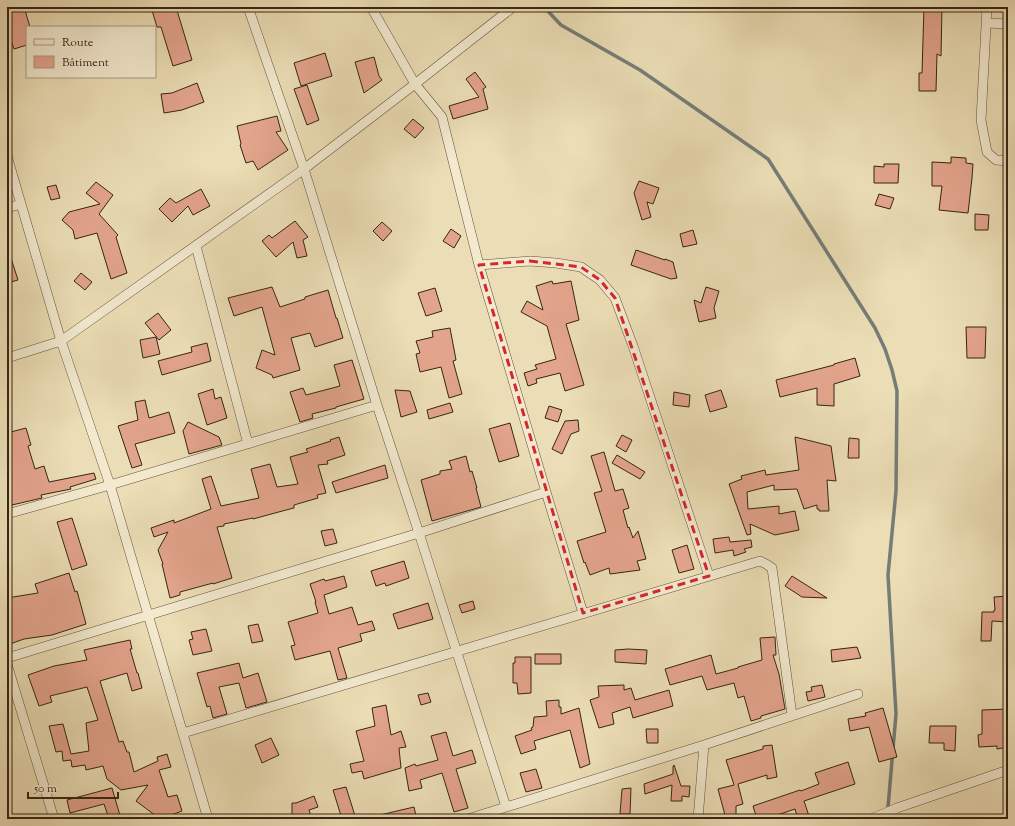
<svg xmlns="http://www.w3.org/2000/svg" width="1015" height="826" viewBox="0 0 1015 826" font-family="'Sorts Mill Goudy',serif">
  <rect width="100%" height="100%" fill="#ebddb5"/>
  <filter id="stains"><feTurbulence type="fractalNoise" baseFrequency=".005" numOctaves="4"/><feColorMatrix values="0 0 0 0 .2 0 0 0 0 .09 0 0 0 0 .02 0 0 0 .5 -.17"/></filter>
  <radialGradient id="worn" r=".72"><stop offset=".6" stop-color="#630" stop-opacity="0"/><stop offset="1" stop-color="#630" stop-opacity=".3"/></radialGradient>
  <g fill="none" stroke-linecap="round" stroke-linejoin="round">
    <path stroke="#757d78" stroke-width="3.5" d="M544,7L561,25L640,70L768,159L875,328L885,349L892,370L897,391L896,491L888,575L896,714L887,819"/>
  </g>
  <path fill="#e3a48c" stroke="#362514" d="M7,7H24L30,27H27V45L14,49L7,29Z
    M151,7H176L192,60L173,66L161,27H157Z
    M924,7H942L941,56L937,54L936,91H919V73H922Z
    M325,53L332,76L301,86L294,63Z
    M374,57L379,76L382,80L364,93L355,62Z
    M475,72L486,87L483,89L488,109L453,119L449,106L479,97L466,79Z
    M197,83L204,102L182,110L164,113L161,94L172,93Z
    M307,85L319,120L307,125L294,89Z
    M277,116L281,131L276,132L288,150L258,170L253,161L246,163L240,145L241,144L237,126Z
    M413,119L424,128L415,138L404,129Z
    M951,157L966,158V163L973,164L972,178L968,213L939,210L942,186H932V162L951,163Z
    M884,164H899L898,183H874V166L884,167Z
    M639,181L659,188L653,204L647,202L651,217L642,220L634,193Z
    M96,182L113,195L99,214L118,235L116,237L127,273L111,279L97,233L75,239L73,230L62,220L69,212L100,204L86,193Z
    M56,185L60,198L51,200L47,187Z
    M201,189L210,206L193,215L188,206L172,222L159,209L170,198L176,203Z
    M879,194L894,198L890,209L875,205Z
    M975,214L989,215L988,230H975Z
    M295,221L308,237L303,240L307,256L297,258L293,242L276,257L262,241L269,235L272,238Z
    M382,222L392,231L383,241L373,231Z
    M451,229L461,236L454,248L443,241Z
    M693,230L697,244L683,247L680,234Z
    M636,250L665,260V259L673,262L677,278L671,279L631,265Z
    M7,252H9L18,280L7,283Z
    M81,273L92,282L85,290L74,281Z
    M552,281L553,284L571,281L579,320L566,324L584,385L565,391L560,373L536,379L537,383L528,386L524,373L537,369L535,365L556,359L547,326L521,312L527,301L543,310L536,286Z
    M272,287L280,307L305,299V297L328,290L336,318H337L343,338L315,347L310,333L291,338L300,370L273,378L272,375L256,368L262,350L275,355L262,307L234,316L228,298Z
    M706,287L719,291L714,308L716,318L699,322L694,300L701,303Z
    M435,288L442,311L426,316L418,293Z
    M158,313L171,330L159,340L145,323Z
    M966,327H986L985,358H967Z
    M450,328L456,360L453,361L462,394L449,398L441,367L420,372L416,354L420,353L416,341L433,337L432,331Z
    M156,337L160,354L143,358L140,340Z
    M207,343L211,361L162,375L158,361L192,352L191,347Z
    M855,358L860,376L834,384V406L817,405V388L780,397L776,380L834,365V364Z
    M352,360L364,399L336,407V408L312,414L313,418L300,422L290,392L303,388L306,395L340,386L334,365Z
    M213,389L215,399L221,397L227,418L207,425L198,394Z
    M395,390L410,391L417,412L401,417Z
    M721,390L727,407L710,412L705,395Z
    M674,392L690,395L689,407L673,405Z
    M145,400L149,418L169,412L175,433L135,444L142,465L132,468L118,426L138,420L135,402Z
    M450,403L453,412L429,419L427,410Z
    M549,406L562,410L558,422L545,418Z
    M578,420L579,431L571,434L562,454L552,449L565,421Z
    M188,422L219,437L222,445L189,454L183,431Z
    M510,423L519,456L499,462L489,429Z
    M26,428L31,445L28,446L35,469L44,466L49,482L94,473L96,479L70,487L71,489L41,495L42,498L12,505V504L7,505V433Z
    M622,435L632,440L626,452L616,446Z
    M339,437L345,455L327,461L328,464L318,465L326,493L317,495L318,498L294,505V508L286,510L253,519V518L224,524V526L217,527L232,578L213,584V583L180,592V595L170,598L162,564H163L158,550L168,532L154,537L151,528L174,520V523L211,509L202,479L211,476L221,506L259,498L251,469L270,464L277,487L298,484L290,457L308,452L306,449L331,441L330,440Z
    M795,437L831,446L836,481L827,480L829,511H819V509H817V505L804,509L797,489L774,490V485L747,492L748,509L779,506V514L795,511L799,530L775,535L750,524L751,534L747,535L729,484L742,479L741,476L765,470L766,475L799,470Z
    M849,438L859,439V458H848Z
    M604,452L615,491L623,489L629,508L623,510L628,528L629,527L633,538L638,531L646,559L637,561L640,570L610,574L609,568L590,575L585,562L584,563L577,541L606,532L594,493L602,491L591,456Z
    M617,455L645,472L640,479L612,463Z
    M466,456L470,472L472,471L477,488H476L481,507L432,521L421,480L440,474V471L452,469L449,461Z
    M385,465L388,478L336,493L332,482Z
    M72,518L87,565L72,570L57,522Z
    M333,529L337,543L325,546L321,531Z
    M729,537L730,542L751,540L752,547L744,549L746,552L734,556L733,550L715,553L713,539Z
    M687,545L694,569L679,573L672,550Z
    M404,561L409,578L386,586L385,583L376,586L371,571Z
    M69,573L75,592L77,591L86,624L52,635L24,639L7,645V611L9,610L7,598L38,593L35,584Z
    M344,576L347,587L324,595L329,614L352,607L358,625L372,621L375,630L360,634L362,641L338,648L347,678L338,680L330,651L295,660L291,646L295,645L288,622L318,613L315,602H316L310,584L324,579L325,581Z
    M792,576L827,598L802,597L785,586Z
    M1008,596V622L992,621L991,641H981L982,612H994V610H995L994,597Z
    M473,601L475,609L462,613L459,605Z
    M428,603L433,619L398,629L393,614Z
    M258,624L263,641L252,643L248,626Z
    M206,629L212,651L193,655L189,640L193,639L191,632Z
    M775,637L776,655H773L779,674L785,709L761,716V718L751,721L744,696L738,698L734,683L707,690L702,676L670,685L665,669L711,655L716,674L738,668V667L762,660L760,638Z
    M130,640L132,649H130L137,673H138L142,688L132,691L127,673L100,681L119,742L123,741L127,752H129L134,772L158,761L157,757L167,754L171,767L159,770L168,797L177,795L182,811L160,819L136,801L148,785L121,790L107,779L103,766L86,770L85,765L72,767L71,760L63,761L62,751L56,752L49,726L63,724L71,754L89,751L86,723L98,720L87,687L50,696L52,702L39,706L28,675L54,666L87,660L84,650Z
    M857,647L861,658L832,662L831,650Z
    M628,649L647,650L646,664L615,662V650Z
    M535,654H561V664H535Z
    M515,657H531V693L518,694L517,683H513V663H515Z
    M239,663L243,678L258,673L267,702L246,708L239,683L219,687L227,714L213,718L210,706L207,707L197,673Z
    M624,685V690L631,688L635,700L669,690L673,706L633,718L630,707L612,713L614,724L599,728L590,700L599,697L598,686Z
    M822,685L825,697L808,701L806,692L812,691L811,687Z
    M428,693L431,702L421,705L418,695Z
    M559,700V707H561V714L579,708L590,764L580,768L570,730L534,741L536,749L521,754L515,736L532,730L531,728L533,727L534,717L547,716L546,701Z
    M386,705L391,735L401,731L406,747L399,748L401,768L364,779L362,771L352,773L350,764L364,761L356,731L375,726L372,708Z
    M883,708L897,757L879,762L869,727L850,731L848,719L866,716L865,713Z
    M1008,709V747L997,749V746L979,747L978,735L982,734V710Z
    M930,726H956L955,751L944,750V743H929Z
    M646,729H658V743H647Z
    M446,732L453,756L472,750L476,763L456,769L468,808L454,812L442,773L420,780L422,788L409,791L405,768L415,764L416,766L438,760L431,736Z
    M271,738L279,755L262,763L255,745Z
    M772,745L777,777L767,779V775L738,784L743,804L736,806V819H726L718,789L734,785L726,760L763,749V746Z
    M848,762L855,784L804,801L810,819H798L795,809L766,819H757L753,806L800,790L801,791L819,784L815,773Z
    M674,765L681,786H690L689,797L682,796V801H671L672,785L645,794L644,784L673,774V766Z
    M536,769L542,788L526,792L520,773Z
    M346,787L356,819H342L333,790Z
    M112,788L121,819H109L104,804L70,813L67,800Z
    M631,788L630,814H620L622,789Z
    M314,796L318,807L309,810L312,819H300L299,815H292V803H296Z
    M414,807L416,816L404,819H380V815Z"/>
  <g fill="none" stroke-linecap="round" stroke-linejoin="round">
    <defs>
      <path id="street" d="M248,7L304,169L377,405L419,533L506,807
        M371,7L415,84L442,117L479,265L546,492L583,613
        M987,7L981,120L987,152L996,160L1008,161
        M986,23L1008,24
        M7,156L61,341L110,485L208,819
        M7,208L21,204
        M196,246L248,444
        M479,265L530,261L556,263L581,267L600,280L615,298L633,346L709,576
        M7,358L61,341L304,169L415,84L513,7
        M7,514L110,485L377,405
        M7,658L419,533L546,492
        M7,664L54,819
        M183,733L760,561L766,564L772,568L792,715
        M468,819L704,745L858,694
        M698,819L704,745
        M871,819L897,808L1008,770"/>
    </defs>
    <use href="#street" stroke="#63533c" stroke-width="10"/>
    <use href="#street" stroke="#f2e9cf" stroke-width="9"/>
  </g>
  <path fill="none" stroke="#d62828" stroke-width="3" stroke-dasharray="8 5" stroke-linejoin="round" d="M530,261L581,267L600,280L615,298L709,576L583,613L479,265Z"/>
  <rect width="1015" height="826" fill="none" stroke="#ebddb5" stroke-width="24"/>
  <rect x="8" y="8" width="999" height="810" fill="none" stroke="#362514" stroke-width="2"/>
  <rect x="12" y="12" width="991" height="802" fill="none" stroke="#362514"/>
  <rect x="26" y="26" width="130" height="52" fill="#f2e9cf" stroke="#a79b84"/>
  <rect x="34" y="39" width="20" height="6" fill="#f2e9cf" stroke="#a79b84"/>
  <text x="62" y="46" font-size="12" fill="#362514">Route</text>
  <rect x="34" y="56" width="20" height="12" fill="#e3a48c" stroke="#a79b84"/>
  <text x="62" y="66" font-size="12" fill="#362514">Bâtiment</text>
  <path d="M28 792v6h90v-6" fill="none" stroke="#362514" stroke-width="2"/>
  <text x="34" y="792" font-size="12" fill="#362514" stroke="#f2e9cf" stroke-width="3" paint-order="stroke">50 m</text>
  <rect width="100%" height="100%" filter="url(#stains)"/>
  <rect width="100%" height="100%" fill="url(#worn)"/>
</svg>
